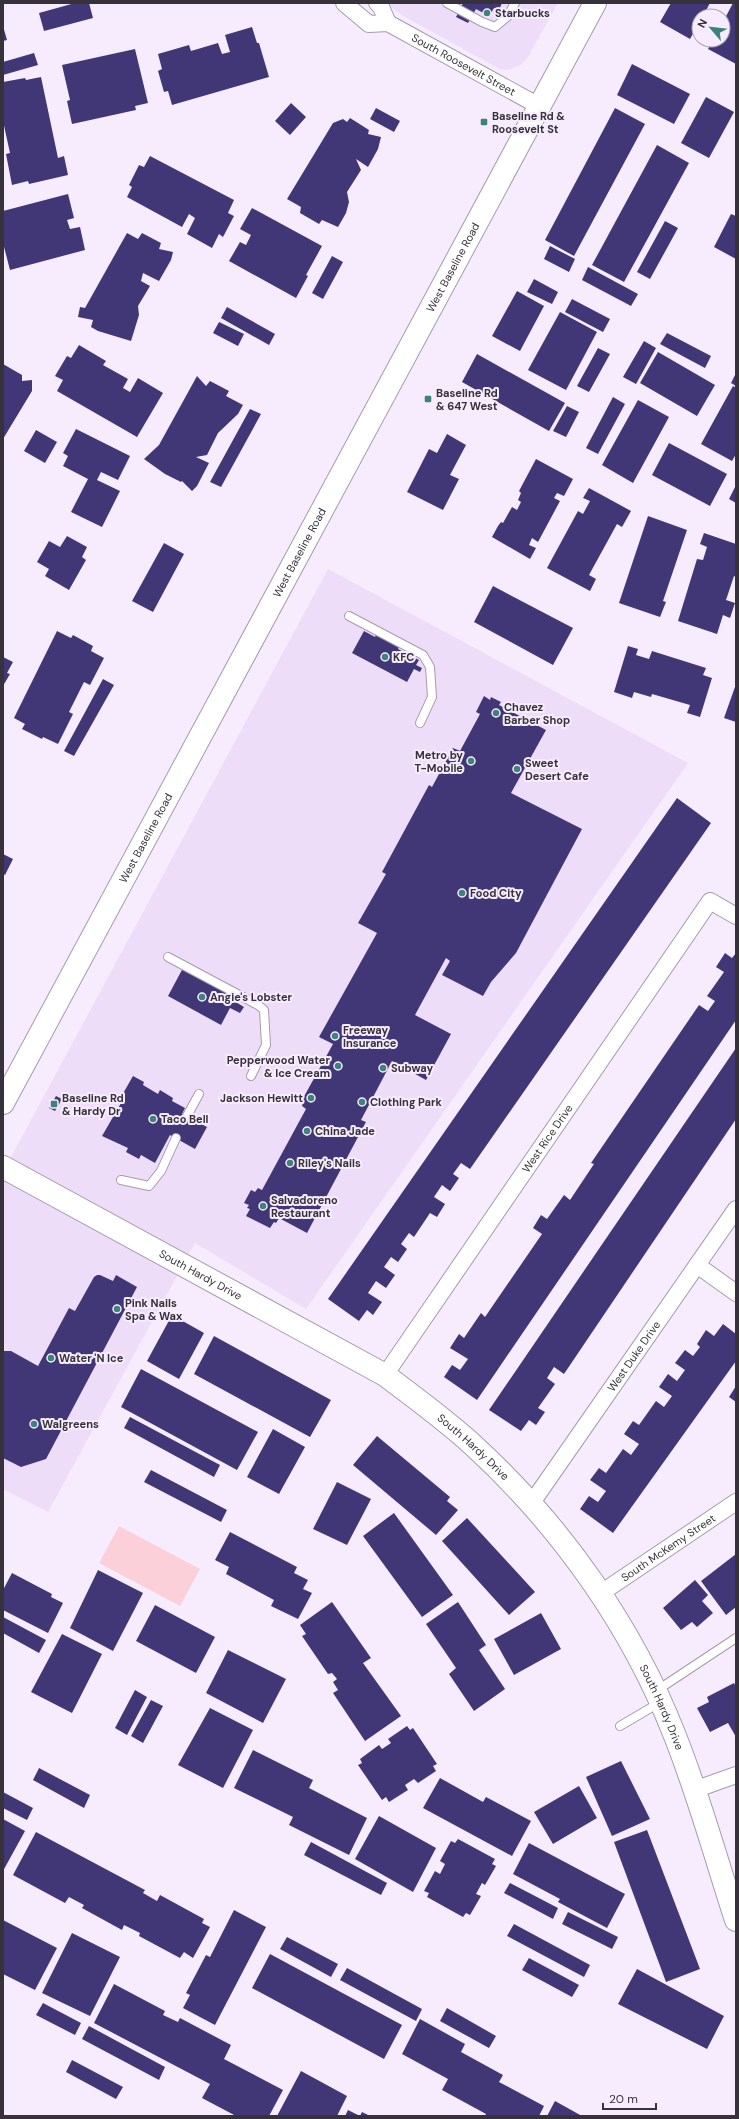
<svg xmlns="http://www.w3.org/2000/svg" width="739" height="2119" viewBox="0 0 739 2119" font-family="'DM Sans',sans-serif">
  <rect width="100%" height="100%" fill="#f7ecfe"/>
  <path fill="#eeddf9" d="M385,3H558L528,57L521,65L507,70L500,69L405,17Z
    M328,569L688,763L306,1309L195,1243L48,1512L3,1489V1172Z"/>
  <path fill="#fcd0d8" d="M119,1526L200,1569L180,1606L99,1563Z"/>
  <path fill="#413777" d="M75,3H89L93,18L44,31L39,13Z
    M463,3H502L499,10L494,8L489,16L476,9L468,23L456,17Z
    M671,3H710L703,16H699V23L690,39L660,22Z
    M733,3H736V64L708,49L713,40H723V22Z
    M3,26L7,40L3,41Z
    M252,27L257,43H259L269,77L172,105L168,91L164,92L158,71L162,69L158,54L189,45L191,51L218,43L222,54L230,52L225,35Z
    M135,49L148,103L135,106L136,110L72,124L67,101L70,100L62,65Z
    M34,53L38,65L3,75V62Z
    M632,64L690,94L674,124L617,95Z
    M41,77L58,158L64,156L68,175L29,184L28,181L12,185L6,154L10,153L3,121V82L25,78L26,80Z
    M706,97L734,112L709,158L681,143Z
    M291,103L306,117L290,135L275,121Z
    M376,108L400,121L394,132L370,119Z
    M615,108L645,124L574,256L545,240Z
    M350,118L369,130L368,134L381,137L378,149L368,167L356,159L361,170L347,192L349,202L346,213L338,227L322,220L319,224L300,213L301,207L287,199L333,123L343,119L347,122Z
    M657,145L689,163L624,282L592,265Z
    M150,156L234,200L228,213L234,216L223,237L219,234L212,248L187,234L195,218L189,214L182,227L127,197L132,187L129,185L139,165L144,167Z
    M68,194L74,218L67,220L70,229L80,227L85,250L10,270L3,243V211Z
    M252,208L322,246L306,275L308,276L296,298L229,261L240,242L246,245L251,235L240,229Z
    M731,214L736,216V259L714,247Z
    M665,221L678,228L650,279L637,272Z
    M127,233L138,239L142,233L161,243L159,249L173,252L171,260L159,281L143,273L141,281L150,286L138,306L139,315L131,341L98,331L91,327L93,320L78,317L80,307L85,308Z
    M550,246L575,259L569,272L544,259Z
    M332,256L343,262L323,299L312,293Z
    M588,267L638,294L631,306L582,280Z
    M534,279L558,292L552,304L527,292Z
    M517,291L544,306L520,351L492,336Z
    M572,299L610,319L603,332L565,312Z
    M227,307L275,334L269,345L221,318Z
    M560,312L597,332L566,390L528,370Z
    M219,322L244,334L238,346L213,333Z
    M667,333L711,356L705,368L660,344Z
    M644,341L656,348L636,384L623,377Z
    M79,345L106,361L103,365L128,379L123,388L130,392L138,378L163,393L137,437L57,391L63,380L55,376L67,356L71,358Z
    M598,348L610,354L589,392L577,386Z
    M658,352L715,385L697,416L640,383Z
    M477,354L565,403L549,431L462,382Z
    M3,364L22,375V381L32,380V391L3,439Z
    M736,373V386L731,383Z
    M197,376L206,386L210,381L229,391L226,396L243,405L238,414L218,433L207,455L196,457L209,463L197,486L192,491L182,481L181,482L165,474L144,459L159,445Z
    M733,386L736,388V454L732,461L701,444Z
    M613,397L625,404L598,454L586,448Z
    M638,400L669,417L633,483L602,465Z
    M567,406L579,412L566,437L553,431Z
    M250,409L261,414L221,487L210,482Z
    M76,429L130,456L118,480L101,472L97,480L120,491L102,527L71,512L88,479L63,466L68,456L63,453Z
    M36,430L57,442L45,463L24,451Z
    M447,434L466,445L450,475L459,479L443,510L407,492L429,449L437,453Z
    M669,443L727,474L710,506L652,475Z
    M536,459L573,479L564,496L557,493L554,498L560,501L538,542L532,538L529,545L536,548L530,559L492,537L498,526L501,522L503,523L512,507L517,510L521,502L518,500L521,493L519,491Z
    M736,485V503L729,499Z
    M589,488L631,511L622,527L617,524L589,575L596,579L590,591L547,568L578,511L583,514L590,501L583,498Z
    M648,516L687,530L663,601L666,602L660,617L619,603Z
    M704,533L736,544V577L734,576L726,600L735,603L730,618L723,615L717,634L678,621L697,559L703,560L707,547L700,544Z
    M67,536L87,547L82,557L86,560L69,590L45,576L49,569L37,562L49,541L60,547Z
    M164,543L184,554L153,612L132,601Z
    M493,586L573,628L553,665L474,622Z
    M57,631L71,638L73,635L93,646L91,651L104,658L90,685L84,682L69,712L73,714L58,744L43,737L42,739L22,729L25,724L14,718Z
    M364,631L375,637L377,633L400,646L398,649L419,660L416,665L422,668L420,672L414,669L407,682L352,653Z
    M628,646L638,649L636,655L649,659L652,651L706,668L703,675L712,678L700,717L687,713L690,705L652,694L651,697L634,692L632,698L614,692Z
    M3,657L13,662L7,673L10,674L3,686Z
    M103,679L114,685L74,756L64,751Z
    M736,684V722L724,718Z
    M484,696L490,700L491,697L501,702L499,705L546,730L511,793L582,829L516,953L491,982L483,996L442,975L450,961L446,958L415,1015L451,1034L426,1080L392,1061L361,1120L366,1122L307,1233L279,1218L276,1223L274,1222L270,1228L246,1216L250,1209L247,1208L249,1205L244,1203L251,1190L255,1192L258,1188L262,1190L306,1109L302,1106L303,1103L301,1102L333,1044L319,1037L377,933L358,923L386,874L382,872L429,785L432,787L453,748L460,751L480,714L476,712Z
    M677,798L711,823L470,1169L461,1163L453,1174L459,1178L450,1191L442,1185L434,1197L445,1204L437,1217L430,1213L414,1237L409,1233L401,1244L407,1249L398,1262L391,1257L384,1267L395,1275L386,1288L376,1281L368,1293L382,1302L373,1315L367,1310L359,1321L328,1299Z
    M3,854L13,859L5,875L3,874Z
    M725,953L732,958L736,953V1020L477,1400L444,1377L452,1365L460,1370L468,1359L450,1348L459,1334L464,1338L481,1313L485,1317L542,1234L533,1228L541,1215L547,1219L564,1195L570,1200L594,1164L591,1163L699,1005L708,1011L715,1001L707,996L724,972L716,967Z
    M183,968L236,997L234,1001L244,1007L240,1013L230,1008L221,1025L168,996Z
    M736,1048V1119L564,1374L554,1367L547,1378L555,1384L538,1408L545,1412L536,1425L529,1420L521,1431L489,1410Z
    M133,1076L144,1082L143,1085L158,1094L160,1090L173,1098L172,1101L185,1108L182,1114L207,1127L195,1149L170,1135L155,1163L141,1155L139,1159L126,1152L128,1148L102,1136L124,1098L121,1097Z
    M56,1096L62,1099L55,1111L49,1108Z
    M97,1275H100L113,1281L116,1275L137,1287L46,1459L21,1467L3,1458V1351H11L38,1366L69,1308L75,1311L94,1277Z
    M172,1315L204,1333L179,1379L147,1361Z
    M723,1324L736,1334V1361L613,1533L580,1509L589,1496L598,1502L606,1491L590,1480L599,1468L606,1473L623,1449L631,1455L639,1444L624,1434L633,1421L639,1425L656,1401L664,1407L672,1396L659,1387L668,1374L677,1381L685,1370L675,1363L685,1350L693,1356L700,1347L697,1344L706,1330L714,1336Z
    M214,1336L331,1400L310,1437L194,1374Z
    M141,1369L258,1432L237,1470L121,1407Z
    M736,1386V1402L729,1397Z
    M130,1417L220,1465L214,1477L124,1428Z
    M273,1429L305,1447L279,1494L247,1477Z
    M377,1436L450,1497L447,1501L458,1510L436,1535L353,1465Z
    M151,1470L227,1510L221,1522L144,1482Z
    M337,1482L371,1499L347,1545L313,1529Z
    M394,1513L453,1595L422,1617L363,1536Z
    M467,1518L535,1592L509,1615L442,1541Z
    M230,1532L297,1567L294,1573L308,1580L303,1589L312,1593L298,1619L271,1606L274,1600L226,1574L229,1567L215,1560Z
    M736,1554V1607L726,1615L701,1581Z
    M98,1570L143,1593L113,1651L70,1628Z
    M12,1573L52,1594L51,1597L63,1603L48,1633L3,1610V1590Z
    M695,1580L708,1595L702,1601L713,1613L697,1627L692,1622L681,1630L663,1608Z
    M332,1602L371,1658L363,1663L401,1716L365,1741L333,1693L338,1690L333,1682L337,1679L332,1673L328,1674L302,1636L306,1634L300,1625Z
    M458,1602L486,1645L479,1650L505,1689L474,1711L449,1674L456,1668L426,1624Z
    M155,1605L215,1637L196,1673L136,1641Z
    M541,1613L561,1649L514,1675L494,1639Z
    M3,1617L46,1640L39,1653L3,1633Z
    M62,1634L102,1654L72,1713L31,1692Z
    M228,1650L286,1679L263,1723L206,1693Z
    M734,1683L736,1687V1737L728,1723L710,1732L697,1708L709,1702L707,1697Z
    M135,1690L147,1697L127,1735L115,1728Z
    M151,1700L163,1706L143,1743L131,1736Z
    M210,1708L253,1730L223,1788L178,1765Z
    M407,1726L410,1730L413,1728L437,1764L433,1766L436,1771L418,1783L414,1779L405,1785L408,1790L389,1802L386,1797L382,1800L358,1765L362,1763L360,1759L379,1745L382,1749L391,1743L388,1739Z
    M253,1750L313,1780L309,1788L367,1818L349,1855L289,1825L293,1817L234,1788Z
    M621,1761L650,1819L612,1836L586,1777Z
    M39,1768L90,1795L84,1808L33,1780Z
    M440,1778L483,1802L486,1797L531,1821L512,1856L423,1808Z
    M579,1786L597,1818L553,1844L534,1812Z
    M3,1792L33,1808L27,1820L3,1808Z
    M379,1816L436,1848L413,1892L355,1859Z
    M3,1819L25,1831L3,1871Z
    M647,1830L700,1969L666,1982L614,1842Z
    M36,1832L145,1890L143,1893L157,1901L160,1895L204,1919L202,1923L210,1927L193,1958L184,1952L180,1958L139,1936L140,1933L124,1925L122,1930L82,1908L84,1905L69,1897L65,1903L13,1875Z
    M458,1839L495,1859L492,1864L496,1866L485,1885L482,1883L476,1894L481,1896L470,1915L466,1913L463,1917L427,1897L429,1893L424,1891L435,1871L440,1874L445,1864L440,1861L451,1841L455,1843Z
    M311,1842L387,1883L381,1895L304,1855Z
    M529,1843L625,1894L607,1928L558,1902L560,1899L513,1874Z
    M510,1883L558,1908L553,1919L504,1893Z
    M234,1910L266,1927L215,2025L183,2008L190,1995L186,1993L206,1955L210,1957Z
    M568,1912L618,1937L612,1949L562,1924Z
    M3,1920L57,1948L35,1990L3,1974Z
    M514,1924L590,1965L584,1977L507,1936Z
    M72,1933L120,1957L90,2016L42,1993Z
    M287,1937L338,1964L331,1977L280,1949Z
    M270,1954L402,2025L384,2059L252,1988Z
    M529,1958L579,1985L572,1997L522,1970Z
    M347,1968L422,2009L416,2021L340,1980Z
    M637,1969L724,2016L707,2049L618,2004Z
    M114,1984L165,2011L163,2015L178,2022L180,2018L231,2045L224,2059L283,2090L269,2116H236L202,2098L210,2084L94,2023Z
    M43,2003L81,2023L75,2035L36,2015Z
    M447,2008L496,2036L489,2048L440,2021Z
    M420,2019L465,2044L461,2052L503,2075L499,2082L544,2106L539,2116H485L486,2114L442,2090L448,2079L402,2054Z
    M89,2026L165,2067L159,2080L82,2039Z
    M72,2060L123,2087L116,2099L66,2072Z
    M301,2071L347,2096L337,2116H277Z
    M555,2101L582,2116H547Z
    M348,2110L360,2116L362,2112L370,2116H345Z"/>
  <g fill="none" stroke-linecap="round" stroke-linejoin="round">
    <defs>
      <path id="lane" d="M447,3L482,22L495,27L507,17L515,3
        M349,616L423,655L430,667L432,697L420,723
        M168,957L258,1005L264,1010L266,1045L251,1076
        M187,1116L199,1094
        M121,1180L149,1186L161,1171L176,1138
        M656,1691L736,1638
        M620,1726L659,1703"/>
      <g id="street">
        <path id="s1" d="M344,3L369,24L388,23L539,106"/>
        <path d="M377,3L381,7L388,23"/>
        <path d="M697,1265L736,1293"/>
        <path id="s2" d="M385,1375L710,901L736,916"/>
        <path id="s3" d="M531,1504L736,1209"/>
        <path id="s4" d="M601,1593L736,1502"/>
        <path d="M694,1790L736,1775"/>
      </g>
      <g id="secondary">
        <path id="s5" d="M3,1167L385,1375C415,1398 446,1420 474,1446C561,1526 632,1626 675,1736C699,1796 716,1859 736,1920"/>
      </g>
      <g id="primary">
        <path id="s6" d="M3,1103L595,3"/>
      </g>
    </defs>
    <use href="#lane" stroke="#a79aae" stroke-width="10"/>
    <use href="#street" stroke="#a79aae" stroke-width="18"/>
    <use href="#secondary" stroke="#a79aae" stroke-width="24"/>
    <use href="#primary" stroke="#a79aae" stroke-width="24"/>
    <use href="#lane" stroke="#fff" stroke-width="8"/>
    <use href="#street" stroke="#fff" stroke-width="16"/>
    <use href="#secondary" stroke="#fff" stroke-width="22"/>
    <use href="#primary" stroke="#fff" stroke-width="22"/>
  </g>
  <g fill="#3e8379" stroke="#f7ecfe" stroke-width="1.5">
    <circle cx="487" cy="13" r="4"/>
    <rect x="480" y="118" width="8" height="8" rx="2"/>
    <rect x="424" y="395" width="8" height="8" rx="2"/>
    <circle cx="385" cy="657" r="4"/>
    <circle cx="496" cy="713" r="4"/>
    <circle cx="471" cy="761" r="4"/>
    <circle cx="517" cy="769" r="4"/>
    <circle cx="462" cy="893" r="4"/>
    <circle cx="202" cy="997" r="4"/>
    <circle cx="335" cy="1036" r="4"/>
    <circle cx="338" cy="1066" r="4"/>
    <circle cx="383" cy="1068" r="4"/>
    <circle cx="311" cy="1098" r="4"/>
    <circle cx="362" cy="1102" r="4"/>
    <rect x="50" y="1100" width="8" height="8" rx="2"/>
    <circle cx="153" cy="1119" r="4"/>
    <circle cx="307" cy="1131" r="4"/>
    <circle cx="290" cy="1163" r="4"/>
    <circle cx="263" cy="1206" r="4"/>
    <circle cx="117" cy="1309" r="4"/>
    <circle cx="51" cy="1358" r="4"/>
    <circle cx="34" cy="1424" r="4"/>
  </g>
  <g text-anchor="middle" stroke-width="4" stroke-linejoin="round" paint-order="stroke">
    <g font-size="11" font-weight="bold" fill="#36313a" stroke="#f7ecfe" text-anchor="start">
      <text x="495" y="17">Starbucks</text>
      <text x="492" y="120">Baseline Rd &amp;<tspan x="492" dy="13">Roosevelt St</tspan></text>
      <text x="436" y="397">Baseline Rd<tspan x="436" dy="13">&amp; 647 West</tspan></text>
      <text x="393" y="661">KFC</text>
      <text x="504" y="711">Chavez<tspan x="504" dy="13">Barber Shop</tspan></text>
      <text x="463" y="759" text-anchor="end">Metro by<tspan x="463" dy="13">T-Mobile</tspan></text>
      <text x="525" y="767">Sweet<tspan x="525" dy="13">Desert Cafe</tspan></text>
      <text x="470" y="897">Food City</text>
      <text x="210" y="1001">Angie's Lobster</text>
      <text x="343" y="1034">Freeway<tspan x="343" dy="13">Insurance</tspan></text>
      <text x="330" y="1064" text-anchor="end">Pepperwood Water<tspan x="330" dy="13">&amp; Ice Cream</tspan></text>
      <text x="391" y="1072">Subway</text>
      <text x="62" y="1102">Baseline Rd<tspan x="62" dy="13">&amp; Hardy Dr</tspan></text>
      <text x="303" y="1102" text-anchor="end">Jackson Hewitt</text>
      <text x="370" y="1106">Clothing Park</text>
      <text x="161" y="1123">Taco Bell</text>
      <text x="315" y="1135">China Jade</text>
      <text x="298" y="1167">Riley's Nails</text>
      <text x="271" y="1204">Salvadoreno<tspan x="271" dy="13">Restaurant</tspan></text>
      <text x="125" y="1307">Pink Nails<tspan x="125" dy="13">Spa &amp; Wax</tspan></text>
      <text x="59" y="1362">Water 'N Ice</text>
      <text x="42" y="1428">Walgreens</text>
    </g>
    <g font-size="11" fill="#36313a" stroke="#f7ecfe">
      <text dy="4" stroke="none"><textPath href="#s1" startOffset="138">South Roosevelt Street</textPath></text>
      <text dy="4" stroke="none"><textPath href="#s6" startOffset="949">West Baseline Road</textPath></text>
      <text dy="4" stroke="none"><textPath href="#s6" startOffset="625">West Baseline Road</textPath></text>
      <text dy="4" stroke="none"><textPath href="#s6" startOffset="301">West Baseline Road</textPath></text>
      <text dy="4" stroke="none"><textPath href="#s2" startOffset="287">West Rice Drive</textPath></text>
      <text dy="4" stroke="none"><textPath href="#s5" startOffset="225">South Hardy Drive</textPath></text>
      <text dy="4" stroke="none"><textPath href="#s3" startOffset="180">West Duke Drive</textPath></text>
      <text dy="4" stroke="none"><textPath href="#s5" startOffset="549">South Hardy Drive</textPath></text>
      <text dy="4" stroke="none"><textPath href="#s4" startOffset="81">South McKemy Street</textPath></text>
      <text dy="4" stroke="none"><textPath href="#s5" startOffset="873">South Hardy Drive</textPath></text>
    </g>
  </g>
  <rect width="739" height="2119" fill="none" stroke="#36313a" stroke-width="8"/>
  <g transform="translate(711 28) rotate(298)"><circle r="19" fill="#f7ecfe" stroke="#aaa1b0"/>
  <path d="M0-3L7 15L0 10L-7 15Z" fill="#3e8379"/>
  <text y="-6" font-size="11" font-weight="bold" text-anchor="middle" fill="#36313a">N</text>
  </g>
  <path d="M603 2103v6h53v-6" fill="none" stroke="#36313a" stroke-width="2"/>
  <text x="609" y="2103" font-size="12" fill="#36313a" stroke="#f7ecfe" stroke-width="3" paint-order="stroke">20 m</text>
</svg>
